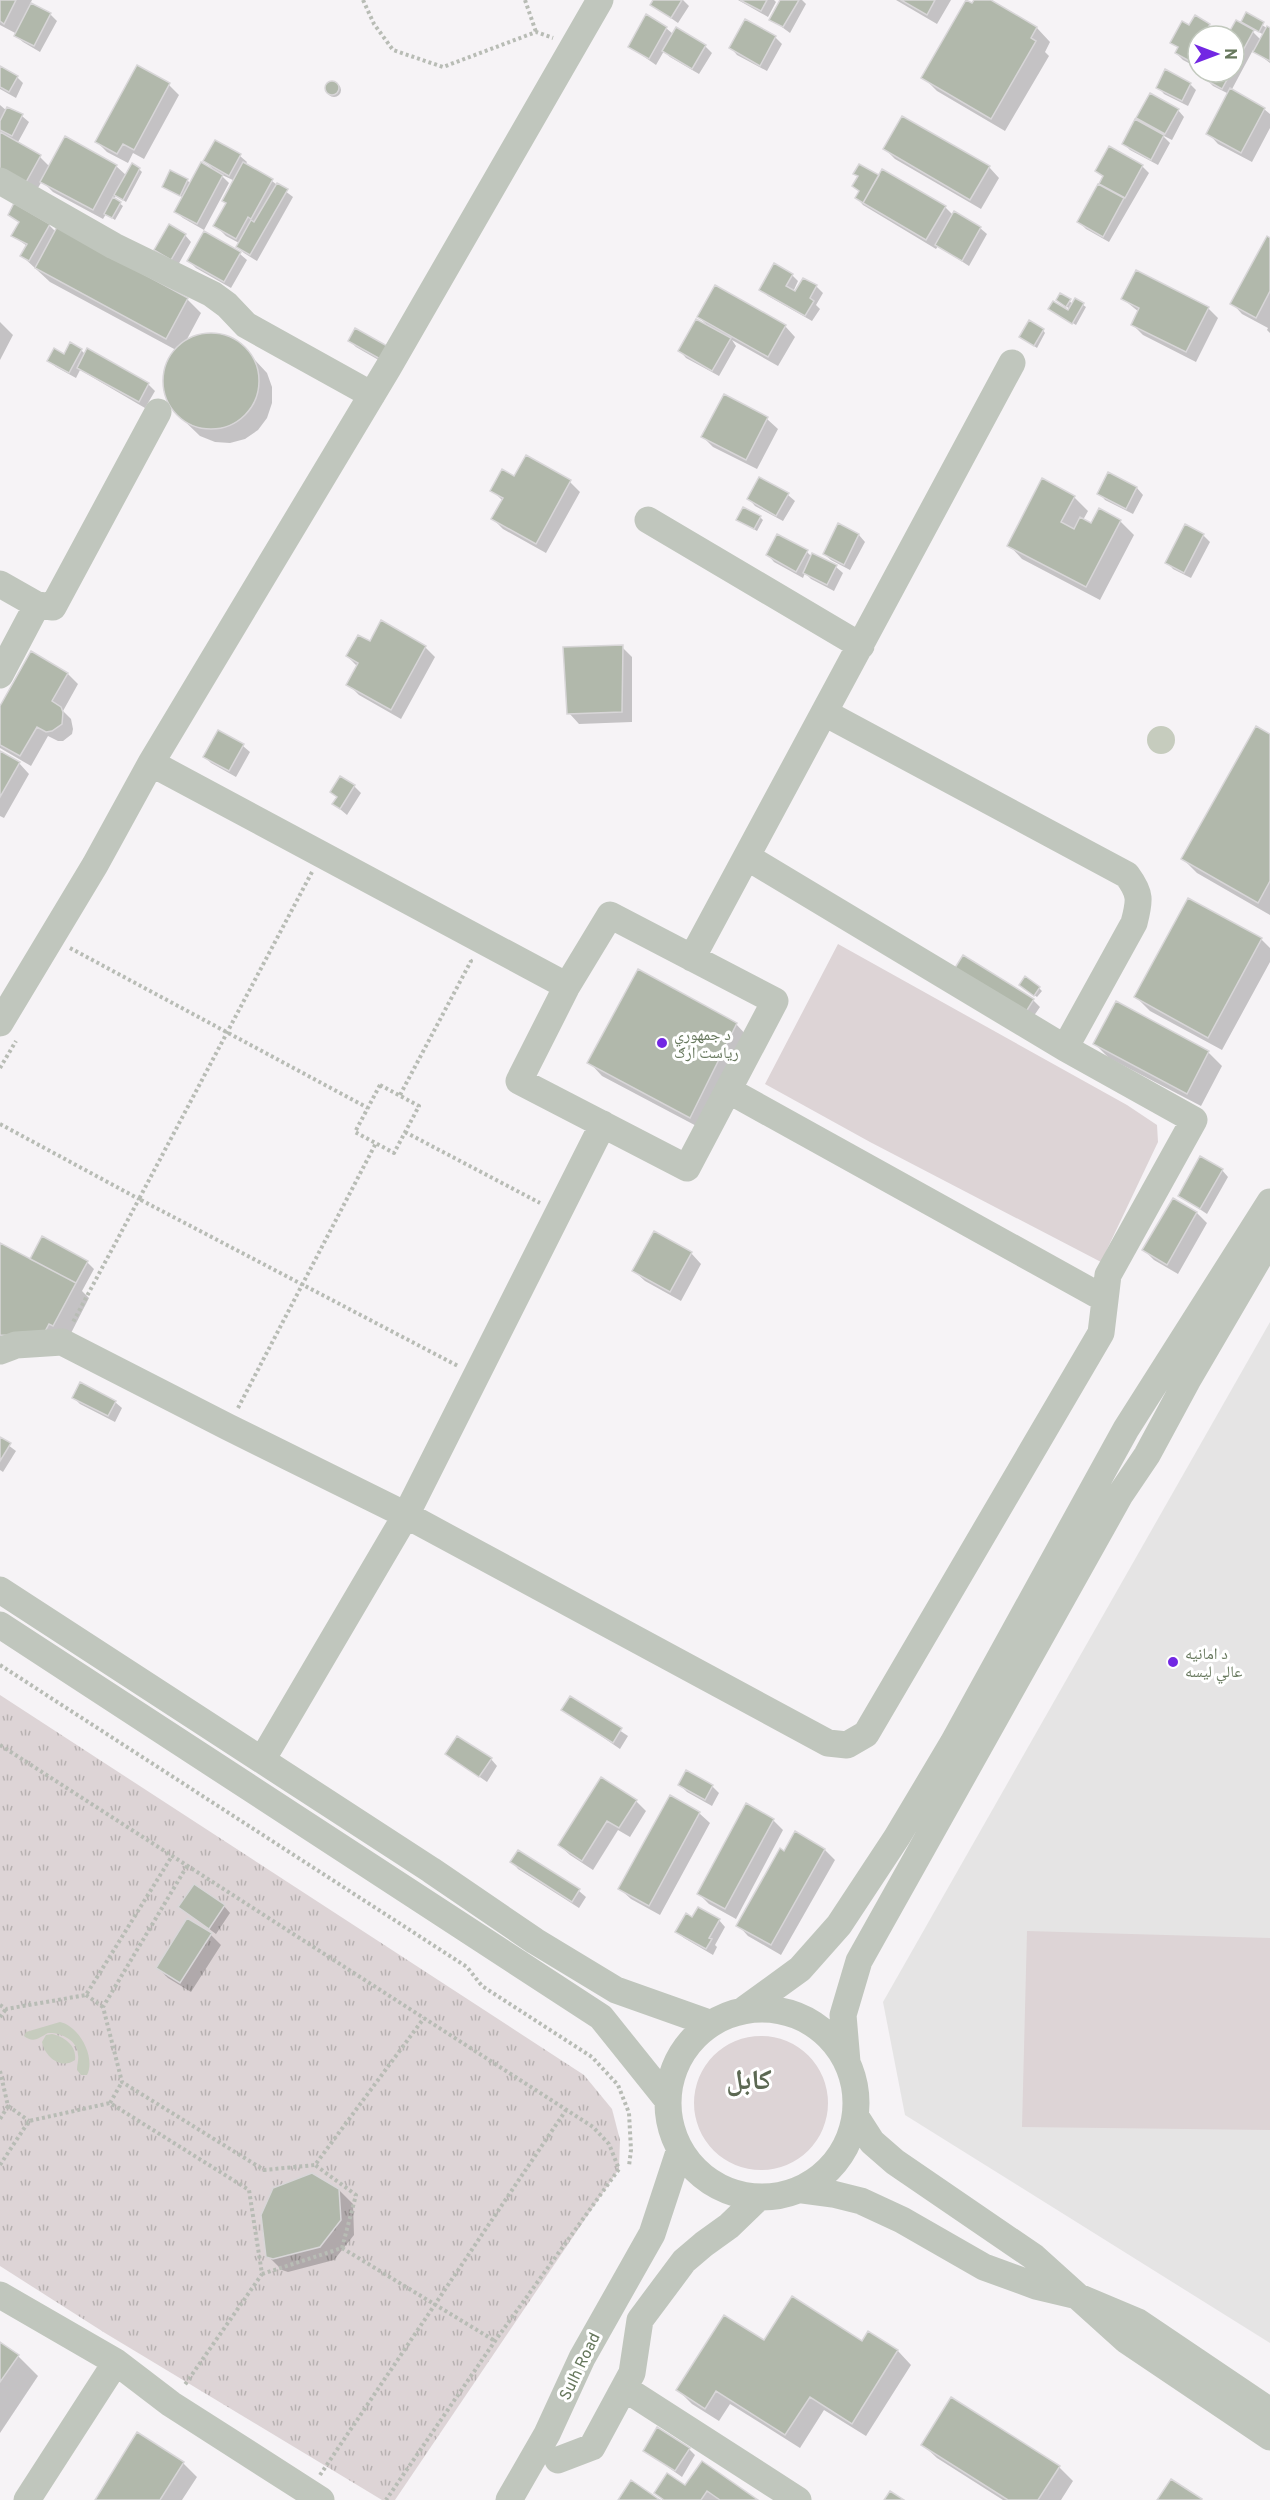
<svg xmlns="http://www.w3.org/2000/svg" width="1270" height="2500" viewBox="0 0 1270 2500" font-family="Overpass,'Noto Naskh Arabic',sans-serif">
  <defs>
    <pattern id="park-tufts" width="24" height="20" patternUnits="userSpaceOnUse" patternTransform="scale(1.5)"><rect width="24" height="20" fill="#ddd4d6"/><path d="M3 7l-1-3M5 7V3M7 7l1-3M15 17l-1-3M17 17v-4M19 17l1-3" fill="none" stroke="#b7b1b1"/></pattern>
  </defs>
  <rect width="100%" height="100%" fill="#f6f3f6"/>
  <path fill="#e5e4e4" d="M1270,1322V2343L905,2115L883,2002Z"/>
  <path fill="#ddd4d6" d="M838,944L1127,1105L1157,1125L1158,1142L1101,1262L870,1142L765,1084Z
    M1027,1931L1270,1938V2130L1022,2127Z
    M694 2103a67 67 0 1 1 134 0a67 67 0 1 1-134 0Z"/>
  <path fill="url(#park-tufts)" d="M0,1695L584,2075L612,2109L620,2140L619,2169L395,2500H382L105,2333L0,2266Z"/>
  <path fill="#c6ccbe" d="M1147 740a14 14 0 1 1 28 0a14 14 0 1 1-28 0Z
    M60,2022C79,2026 96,2057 87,2075H81L77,2070C77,2065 79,2059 78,2055C78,2040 60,2032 48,2033C40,2037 34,2044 24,2036L26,2032Z
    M52,2034C65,2037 77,2046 75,2060C61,2070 45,2057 42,2042L46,2035Z"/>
  <path fill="#0003" fill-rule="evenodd" d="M0,0H32L30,4L50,14L57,21L40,52L23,42L16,36L17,34L0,25Z
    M655,0H683L689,6L678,23L652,5Z
    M738,0H774L776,2L768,17Z
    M782,0H802L806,4L790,33L771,19Z
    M896,0H951L937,24Z
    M975,0H988L1037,28L1050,42L1045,52L1049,56L1005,131L937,91L923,77Z
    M1246,15L1270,30V63L1253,50L1231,91L1264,109L1270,114V128L1252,162L1218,144L1208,133L1229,94L1213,86L1206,79L1210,72H1234V36H1229L1249,28L1242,22ZM1250,27L1264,35L1261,40L1249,28Z
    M1195,17L1216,32L1214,36H1198V68L1183,60L1176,53L1179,49L1172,42L1190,27Z
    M666,28L673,34L705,46L712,53L699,74L670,57L664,51L656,65L630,47Z
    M775,37L782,44L767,71L737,55L731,48Z
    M0,68L17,77L23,83L16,98L0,89Z
    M327 90a7 7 0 1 1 14 0a7 7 0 1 1-14 0Z
    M1190,84L1196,90L1188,106L1164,94L1158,87Z
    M169,85L179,95L144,159L133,153L128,163L107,152L97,142Z
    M0,105L7,111L22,116L29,122L17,144L40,157L50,167L116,166L127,176L139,169L142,172L126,202L116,195L114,199L123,206L115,220L106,214L103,219L53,192L42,181L35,193L0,174Z
    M1178,110L1184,117L1172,140L1162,135L1170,143L1158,165L1130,150L1123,143L1145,126L1138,118Z
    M215,142L240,156L247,162L245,165L272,181L293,197L257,261L244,253L238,247L239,243L226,236L215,225L227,204L235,181L220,174L229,183L204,230L183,218L176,212L184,198L167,189L187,180L191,184L214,170L205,161Z
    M885,149L989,167L999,178L981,209L895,159Z
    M1142,166L1149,173L1109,242L1086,229L1079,222L1104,178L1097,171Z
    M855,173L879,177L945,207L953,215L980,228L987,234L969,266L938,246L936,249L863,205L857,198L860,192L854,186L859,177Z
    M10,215L49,225L56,232L187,299L201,313L186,341L199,335L214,334L229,338L242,346L267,373L272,387V403L267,418L258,430L245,439L230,443L215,442L200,436L174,411L166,398L163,382L165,367L176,350L50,282L22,256L27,246L13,236L20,223Z
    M205,233L240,254L247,260L231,288L196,268L189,261Z
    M185,235L191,242L178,265L156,250Z
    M1270,240V333L1267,330L1268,328L1242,314L1232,303Z
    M792,275L798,281L793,292L796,294L816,286L823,293L816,305L820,309L812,321L768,296L761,289Z
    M1061,295L1073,304L1076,300L1086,307L1076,325L1053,311L1068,312L1070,309L1061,303Z
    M1123,299L1208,308L1218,318L1196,362L1143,335L1133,325L1139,312Z
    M699,317L785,326L795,337L778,366L732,340L736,346L719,376L686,358L680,351L708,326Z
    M0,322L13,335L0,360Z
    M355,330L389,366L356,347L350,341Z
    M1043,330L1045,333L1037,348L1021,337Z
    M81,350L86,355L148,384L155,391L145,408L80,370L76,378L56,367L49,361Z
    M724,396L767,419L778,429L757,469L713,447L703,437Z
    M1109,474L1137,488L1143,495L1133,514L1105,500L1099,493Z
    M515,478L570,482L580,492L546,553L503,529L493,519L503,501L492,490Z
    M788,495L795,501L783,521L755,506L749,499Z
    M1074,497L1088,511L1083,520L1092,525L1120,521L1134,535L1100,600L1022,559L1009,545Z
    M760,517L763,520L757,531L738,520Z
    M839,525L859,535L865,542L850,570L831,560L824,554Z
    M1203,535L1210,542L1191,578L1173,569L1167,562Z
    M807,552L812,557L836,567L843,573L834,591L811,579L805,573L803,578L774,562L768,555Z
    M370,643L425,647L435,657L401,719L359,695L348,684L358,667L347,656Z
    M622,647L632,657V722L579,724L569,713Z
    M32,653L68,674L78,684L63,711L71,719L73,729L72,734L63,741H58L48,736L31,766L0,748V709Z
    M1270,736V915L1197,873L1183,859Z
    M243,746L250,752L236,777L211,763L205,757Z
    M0,753L19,763L29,774L4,818L0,816Z
    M354,786L361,793L347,815L334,804L338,798L332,792Z
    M1261,939L1270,948V962L1222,1050L1150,1011L1136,997Z
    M961,977L1033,1000L1040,1007L1031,1020Z
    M1024,988H1039L1042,991L1037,997Z
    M736,1024L749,1038L704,1130L602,1076L589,1062Z
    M1095,1044L1208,1052L1222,1066L1201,1106L1109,1058Z
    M1222,1170L1228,1177L1207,1214L1180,1196Z
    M1173,1200L1197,1213L1207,1223L1178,1274L1154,1260L1144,1250Z
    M0,1245L31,1261L87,1262L94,1269L82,1291L89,1298L68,1339L0,1347Z
    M691,1253L701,1264L681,1301L645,1281L634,1271Z
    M73,1397L115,1402L122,1408L115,1422L80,1404Z
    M0,1439L16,1451L3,1472L0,1470Z
    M571,1698L628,1736L620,1749L563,1710Z
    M447,1754L491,1759L497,1766L487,1782Z
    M687,1772L712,1786L719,1793L712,1806L687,1792L680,1785Z
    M671,1797L699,1813L710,1823L660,1915L631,1899L620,1889Z
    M636,1801L646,1811L630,1837L618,1830L593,1870L570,1855L559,1845Z
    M773,1820L783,1830L736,1919L709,1904L699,1894Z
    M796,1833L825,1850L835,1860L781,1955L748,1936L738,1925Z
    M519,1852L579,1891L586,1897L579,1908L518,1869L512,1862Z
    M224,1906L230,1913L216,1934L180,1907Z
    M693,1919L719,1920L725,1927L715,1945L717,1947L713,1955L684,1938L677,1932Z
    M211,1935L221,1945L191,1992L168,1978L158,1968Z
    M339,2190L353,2204L354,2235L334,2260L288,2272L282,2270L268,2256Z
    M868,2333L898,2351L911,2365L866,2436L824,2410L800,2448L730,2404L719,2421L692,2404L678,2390L765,2342L862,2343Z
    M0,2344L18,2356L38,2376L0,2433Z
    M923,2445L1059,2467L1073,2481L1061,2500H1003L937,2458Z
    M689,2449L695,2455L682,2477L645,2451Z
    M183,2463L197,2477L182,2500H97Z
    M702,2463L755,2500H663L656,2493L685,2487Z"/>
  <path fill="#b1b8ab" stroke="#d8d6d8" stroke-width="1.5" d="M0,0H16L4,24L0,21Z
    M653,0H682L671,18L650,5Z
    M740,0H767L761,11Z
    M780,0H799L783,27L769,20Z
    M901,0H935L927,15Z
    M966,0L972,3L974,0H991L1037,27L1031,38L1036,41L991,119L921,78Z
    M31,3L51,13L34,46L14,36Z
    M1246,12L1264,22L1259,32L1241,22Z
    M646,14L667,27L649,59L628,47Z
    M1195,15L1210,24L1205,34L1209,36H1198V57L1193,63L1175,53L1178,47L1170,43L1182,21L1189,25Z
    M745,19L776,36L760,66L729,48Z
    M1236,20L1254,30L1234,67V36H1227Z
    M1267,26L1270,28V61L1253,52Z
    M676,27L706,45L692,69L662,51Z
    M137,65L170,83L134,150L123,144L117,154L95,142Z
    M0,66L18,76L9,92L0,87Z
    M1165,69L1191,83L1182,101L1156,88Z
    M1208,72H1231L1222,89L1204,79Z
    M325 88a7 7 0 1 1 14 0a7 7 0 1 1-14 0Z
    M1230,88L1265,108L1241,153L1206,134Z
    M1150,93L1179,109L1165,134L1136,118Z
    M7,107L23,114L12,136L0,130V121Z
    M902,116L990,166L970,200L883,149Z
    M1135,119L1164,135L1151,160L1122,144Z
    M0,132L41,155L25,184L0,171Z
    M65,136L117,165L93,210L40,182Z
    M215,140L241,154L229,176L203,161Z
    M1109,146L1143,165L1125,198L1099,184L1103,176L1095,171Z
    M201,162L223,175L197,224L174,212Z
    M243,162L273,179L251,219L248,217L236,239L213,226L226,203L222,201Z
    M132,163L140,168L123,200L114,195Z
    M859,164L879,175L863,203L855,198L859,191L852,186L858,176L853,174Z
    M882,169L946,206L926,240L863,203Z
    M170,170L188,179L180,196L162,187Z
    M277,183L288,189L250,255L236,247L251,220L254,222Z
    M1098,184L1124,198L1103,237L1077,222Z
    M113,197L121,202L112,218L104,214Z
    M14,203L50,224L29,261L20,256L27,244L11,236L19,222L8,215Z
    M954,211L981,227L962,261L935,245Z
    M169,224L186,234L171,260L154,250Z
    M57,227L188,298L166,339L35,268Z
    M204,231L241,252L224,282L187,261Z
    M1267,236L1270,238V291L1256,318L1230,304Z
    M774,263L793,274L786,286L795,291L803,278L817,285L810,298L814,301L805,316L759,290Z
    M1136,270L1209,307L1186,352L1131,325L1139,308L1121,299Z
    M715,285L786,325L768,357L697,317Z
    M1060,293L1071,299L1066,307L1056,300Z
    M1075,298L1084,303L1072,324L1048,309L1053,301L1068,310Z
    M696,319L731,338L712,371L678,351Z
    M1029,320L1044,329L1034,346L1019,337Z
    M355,328L389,347L382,360L348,341Z
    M163 381a48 48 0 1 1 96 0a48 48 0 1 1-96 0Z
    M70,342L82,349L69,373L47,361L54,348L64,354Z
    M87,348L149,383L139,402L77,368Z
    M724,394L768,417L746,460L701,437Z
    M526,455L571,480L536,544L491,519L503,498L490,491L502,469L514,476Z
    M1108,472L1137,487L1126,509L1097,494Z
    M759,477L789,493L776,516L747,499Z
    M1042,478L1075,496L1061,522L1074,529L1080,517L1091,523L1099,508L1121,520L1086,587L1007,546Z
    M743,507L761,516L754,529L736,520Z
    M838,523L859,534L844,565L823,554Z
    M1185,524L1204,534L1184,573L1165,563Z
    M777,534L808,550L796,572L766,555Z
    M812,553L837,565L827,585L803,573Z
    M381,620L426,646L391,710L346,685L358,663L346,656L358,635L370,641Z
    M623,645L622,712L567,714L563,647Z
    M31,651L68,673L52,701L61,707L63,712L62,724L52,731L46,732L37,727L20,756L0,745V706Z
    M1256,726L1270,734V881L1258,903L1181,859Z
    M218,730L244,744L229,771L203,757Z
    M0,751L20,762L0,797Z
    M340,776L355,785L340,809L332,804L337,797L330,792Z
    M1188,898L1262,938L1208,1038L1134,997Z
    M963,955L1034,999L1024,1015L953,971Z
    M638,969L737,1023L690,1118L587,1063Z
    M1025,976L1040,987L1034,996L1019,985Z
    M1116,1001L1209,1051L1187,1094L1093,1044Z
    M1200,1156L1223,1169L1200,1209L1178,1196Z
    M1173,1198L1197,1212L1167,1265L1142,1250Z
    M654,1231L692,1252L670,1292L632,1271Z
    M42,1236L88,1261L76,1283L30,1259Z
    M0,1243L76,1283L53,1326L49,1324L42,1337L0,1335Z
    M80,1382L116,1401L108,1416L72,1398Z
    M0,1437L11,1443L0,1461Z
    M570,1696L622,1728L613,1743L561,1710Z
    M457,1736L492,1758L479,1777L445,1754Z
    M686,1770L713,1785L705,1800L678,1785Z
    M601,1777L637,1800L619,1828L607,1821L582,1861L558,1845Z
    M670,1795L700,1812L649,1906L618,1889Z
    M746,1803L774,1819L725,1909L697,1894Z
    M795,1831L825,1849L771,1945L736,1926L780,1848L784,1851Z
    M518,1850L580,1889L572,1902L510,1862Z
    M194,1884L225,1905L209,1929L178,1907Z
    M698,1907L720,1919L709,1938L712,1939L706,1949L675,1932L686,1913L692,1917Z
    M187,1918L212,1933L180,1983L156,1968Z
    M312,2173L339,2189L341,2220L320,2247L273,2259L266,2257L261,2215L273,2188Z
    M792,2296L862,2341L868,2331L898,2350L852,2424L810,2397L785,2435L716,2391L705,2409L676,2390L724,2315L764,2340Z
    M0,2342L19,2355L0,2382Z
    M951,2397L1060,2466L1038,2500H1008L921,2445Z
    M657,2427L690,2448L675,2471L643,2451Z
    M137,2432L184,2462L160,2500H95Z
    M702,2461L758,2500H720L707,2491L701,2500H664L654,2493L667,2473L685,2485Z
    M1171,2479L1202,2499L1201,2500H1157Z
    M631,2480L660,2500H618Z
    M890,2491L904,2500H884Z"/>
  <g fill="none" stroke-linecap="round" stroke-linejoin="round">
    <path stroke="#b8bcb5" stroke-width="4" stroke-dasharray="3 3" stroke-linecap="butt" d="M363,0L374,24L393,50L443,67L536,32L553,38
      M525,0L536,32
      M312,872L139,1199L458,1366
      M70,948L368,1108
      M0,1068L16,1041
      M380,1085L419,1106L394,1153L355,1132Z
      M400,1095L471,961L469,959
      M0,1124L139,1199L72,1324
      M405,1132L540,1203
      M238,1408L376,1143
      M0,1665L467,1967L482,1986L592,2057L618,2085L629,2113L631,2150L629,2166
      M0,1745L593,2127L609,2144L619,2169L495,2341L386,2500
      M187,1866L103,2007L122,2082L264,2170L315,2165L424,2018
      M86,1995L103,2007
      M0,2005L6,2009L86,1995L172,1856
      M0,2017L6,2009
      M0,2071L8,2106L0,2119
      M110,2103L122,2082
      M8,2106L29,2121
      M0,2165L29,2121L110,2103L249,2190L262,2274L184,2386
      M342,2248L495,2341
      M262,2274L342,2248L356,2195L315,2165
      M320,2475L566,2110"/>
    <path stroke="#c0c6bd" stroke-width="27" d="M0,181L114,246L212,294L227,305L246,325L372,395
      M648,520L861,646
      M0,584L37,605
      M0,675L37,605L53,607L158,412
      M151,763L567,986
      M747,857L1065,1048
      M610,915L775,1001L687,1168L519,1081L567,986Z
      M692,958L1012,363
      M0,1023L95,865L151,763L388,368L600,0
      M728,1090L1103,1298
      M0,1351L16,1345L62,1342L228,1427L406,1515L828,1743L847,1745L866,1734L1101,1333L1108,1275L1194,1120L1065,1048L1134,923C1140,900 1141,894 1127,875L825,713
      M0,1590L431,1870L535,1941L616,1990L709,2023
      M0,1625L601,2017L666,2098
      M262,1760L406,1515L603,1124
      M668 2103a94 94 0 1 1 188 0a94 94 0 1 1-188 0Z
      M745,2009L800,1969L839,1925L897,1837L953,1743L1126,1429L1270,1202
      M847,2062L843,2015L859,1961L1120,1495L1147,1455L1187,1381L1270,1239
      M856,2117L872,2142L895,2162L1034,2257L1126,2340L1270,2437
      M803,2190L833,2194L861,2201L902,2220L984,2267L1036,2286L1074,2295L1138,2322L1270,2411
      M0,2295L116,2362L171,2404L321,2500
      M624,2388L798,2500
      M558,2460L592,2447L632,2373L640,2320L684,2261L704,2244L729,2226L757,2199
      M27,2500L116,2362
      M509,2500L547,2434L582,2358L652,2234L679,2152"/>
  </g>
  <g fill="#7227e3" stroke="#fff" stroke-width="2">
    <circle cx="662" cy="1043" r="6"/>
    <circle cx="1173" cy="1662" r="6"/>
  </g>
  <g text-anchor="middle" stroke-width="6" stroke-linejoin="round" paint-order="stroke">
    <g font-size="16" fill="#67785d" stroke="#fff" text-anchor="start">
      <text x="674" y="1040">د جمهوري<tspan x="674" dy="18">ریاست ارګ</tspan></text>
      <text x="1185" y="1659">د امانیه<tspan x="1185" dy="18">عالي لیسه</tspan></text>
    </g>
    <g font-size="16" fill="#67785d" stroke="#fff">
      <text transform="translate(579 2366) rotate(-64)" y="6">Sulh Road</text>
    </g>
    <g font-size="28" font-weight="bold" fill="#5c6953" stroke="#fff">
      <text x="749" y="2089">کابل</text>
    </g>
  </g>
  <g transform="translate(1216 54) rotate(90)"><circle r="28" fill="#ffffff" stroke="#c2c9be" stroke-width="1.5"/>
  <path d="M0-4.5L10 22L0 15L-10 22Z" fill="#7227e3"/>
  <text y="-9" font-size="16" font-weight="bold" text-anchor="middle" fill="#67785d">N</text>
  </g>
</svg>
